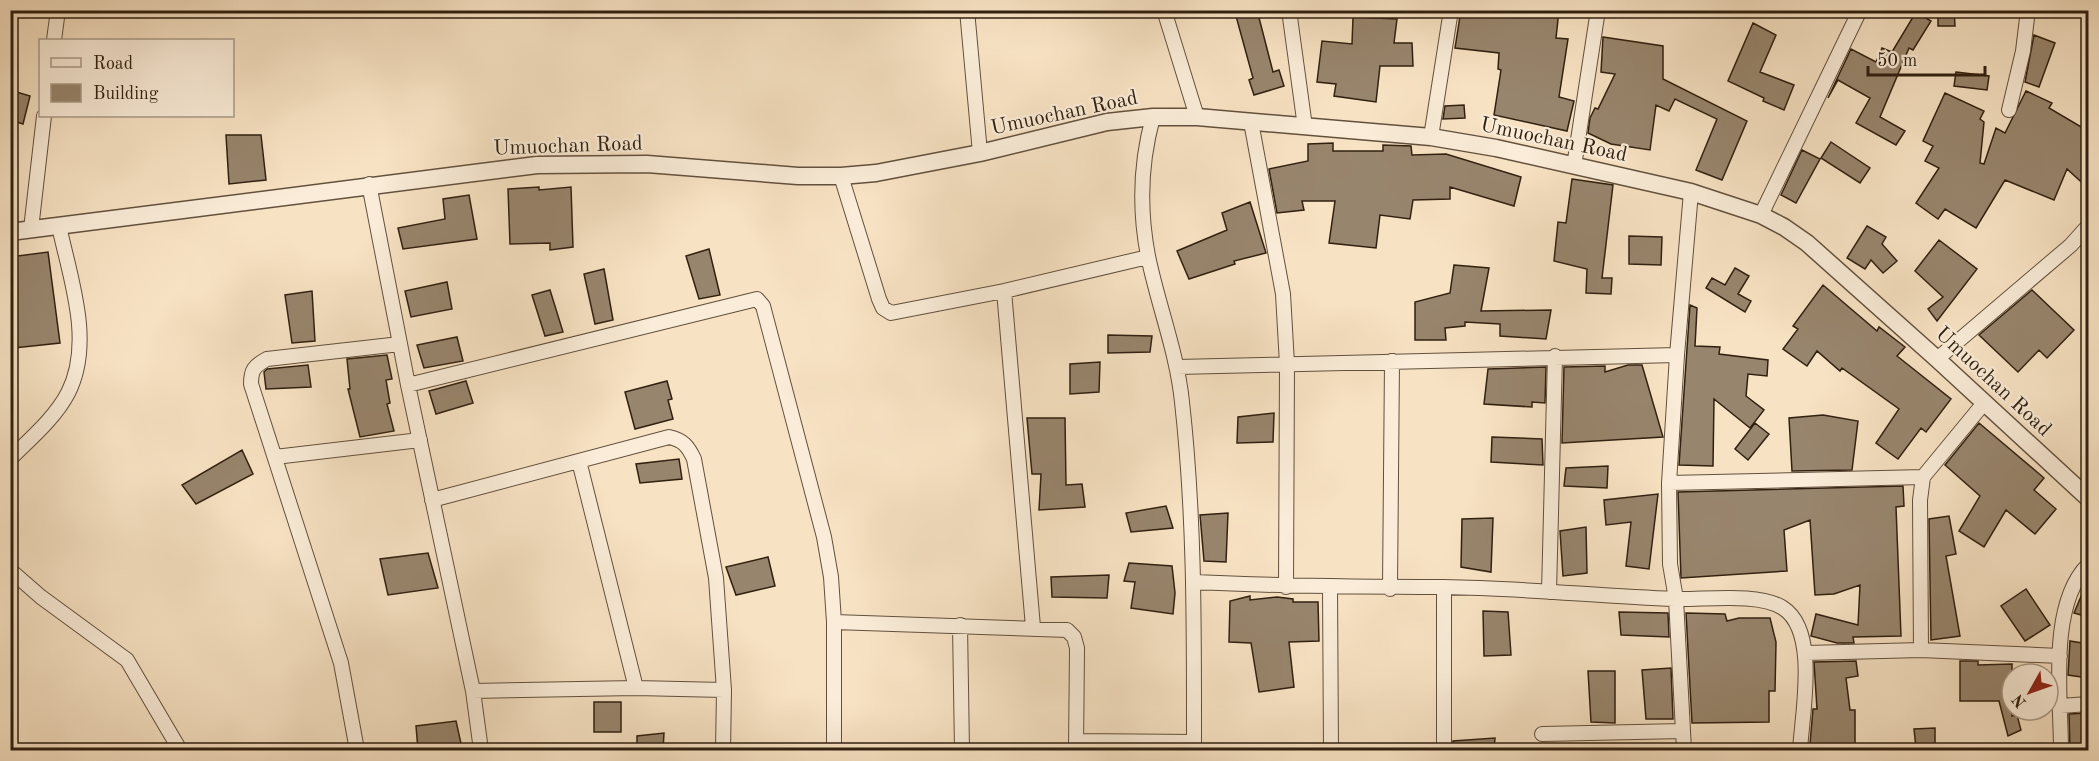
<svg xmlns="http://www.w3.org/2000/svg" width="2099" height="761" viewBox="0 0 2099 761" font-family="'Old Standard TT',serif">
  <rect width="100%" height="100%" fill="#f7e2c3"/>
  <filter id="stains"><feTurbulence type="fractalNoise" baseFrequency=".00333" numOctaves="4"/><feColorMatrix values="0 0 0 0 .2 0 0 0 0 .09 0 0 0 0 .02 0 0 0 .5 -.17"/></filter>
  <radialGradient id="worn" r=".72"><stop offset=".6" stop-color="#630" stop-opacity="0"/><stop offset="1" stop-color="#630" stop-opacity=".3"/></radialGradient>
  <path fill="#98856d" stroke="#312010" stroke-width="1.5" d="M1257,10L1273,72L1279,70L1284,86L1254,95L1249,80L1253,78L1236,16Z
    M1461,10H1559L1556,38L1568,39L1559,97L1574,101L1567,131L1494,115L1501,70L1498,69L1499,53L1455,48Z
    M1938,10H1954L1955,26H1938Z
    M1916,12L1931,21L1913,50L1909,48L1880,117L1905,131L1896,145L1856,123L1870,98L1838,80L1828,98L1851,49L1876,62L1882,48L1892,52Z
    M1353,17L1397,19L1394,43H1412L1413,66H1380L1376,102L1334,96L1336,84L1317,82L1322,41L1352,44Z
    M1753,23L1776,35L1760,72L1794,85L1784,110L1763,101L1764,98L1728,81Z
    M2034,35L2055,43L2039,87L2025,82Z
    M1603,37L1663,46V79L1747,121L1722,180L1696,170L1717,119L1675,99L1669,111L1656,105L1650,150L1611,144L1588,133L1590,118L1595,108L1598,109L1615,74L1601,72Z
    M1956,72L1989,76L1987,90L1954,86Z
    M10,90L30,96L23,124L10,120Z
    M2026,91L2052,103L2049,108L2088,131V188L2067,169L2054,200L2005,180L1976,228L1945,209L1938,219L1916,203L1939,168L1925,161L1933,146L1923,141L1945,93L1984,111L1980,119L1984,122L1980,163L1984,164L1996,128L2005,133Z
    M1464,105L1465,118L1443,119L1445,106Z
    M226,135H261L266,180L229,184Z
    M1831,142L1870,168L1860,183L1821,158Z
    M1333,143V151H1383V145L1411,146L1412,155L1446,154L1521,177L1514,206L1450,187V199L1413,200L1410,219L1380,215L1376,248L1329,243L1335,201H1302L1304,210L1277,213L1269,169L1308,161V144Z
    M1802,150L1820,159L1796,203L1781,195Z
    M1572,179L1613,185L1602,278H1612L1611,294L1586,293L1587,269L1554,261L1558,222L1566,223Z
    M539,187V190L571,187L573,247L550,250V243L510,244L508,189Z
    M469,195L477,239L403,249L398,228L445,219L443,199Z
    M1250,202L1266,253L1234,261L1235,264L1189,279L1177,251L1227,230L1222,213Z
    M1867,226L1886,237L1882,244L1897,261L1883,273L1871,260L1865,269L1847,258Z
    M1629,236L1662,237L1661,265L1629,264Z
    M1939,240L1977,269L1937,321L1928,309L1943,297L1915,271Z
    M709,249L720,295L699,299L686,256Z
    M48,252L60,343L14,348L10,329V257Z
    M1454,265L1489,268L1481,311L1551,310L1546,339L1500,336V324L1465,322V326L1445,328L1446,340H1415V302L1450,293Z
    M1735,268L1749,276L1738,294L1751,301L1745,312L1706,288L1712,278L1725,285Z
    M604,269L613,320L595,324L584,274Z
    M447,282L452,309L411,317L405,291Z
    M1823,285L1877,331L1879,327L1905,347L1897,356L1951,399L1926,432L1921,428L1898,459L1876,443L1899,409L1842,368L1840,371L1817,351L1807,366L1783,349L1798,329L1793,326Z
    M550,290L563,332L545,336L532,295Z
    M2032,290L2074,330L2047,358L2039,350L2018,372L1979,335Z
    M312,291L315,341L292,343L285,295Z
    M1690,305L1697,308L1695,346L1720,347L1719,354L1768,360L1767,376L1748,374L1746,396L1764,410L1750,428L1714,399L1713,466L1679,465Z
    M1108,335L1152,336L1150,352L1108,353Z
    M457,337L463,361L424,368L417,345Z
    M387,355L392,379L386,380L390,403L387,404L394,431L360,437L348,389H350L347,359Z
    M1100,362L1099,392L1070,394V364Z
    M308,365L311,387L266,389L264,372L267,369Z
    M1628,365H1642L1663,437L1562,443L1564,367L1605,366V372Z
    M1546,367L1545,403L1532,402V407L1484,404L1488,369Z
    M466,381L473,403L436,414L429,391Z
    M667,381L672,399L668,400L673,419L635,429L625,392Z
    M1274,413L1273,442L1237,443L1238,417Z
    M1823,415L1858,421L1852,470L1792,471L1789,418Z
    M1027,418H1065L1066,485L1082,484L1085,507L1039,510L1041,474H1032Z
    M1755,423L1769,434L1748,460L1735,449Z
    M1979,423L2044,478L2034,490L2056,509L2035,534L2006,510L1984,547L1959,531L1980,496L1945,465Z
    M1492,437L1542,439L1543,465L1491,462Z
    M242,450L253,474L196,504L182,485Z
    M679,459L682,479L640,483L636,464Z
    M1608,466L1607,488L1564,486L1566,468Z
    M1903,486L1904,506L1896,507L1901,636L1853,637L1854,643H1837L1811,636L1816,614L1858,625L1860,585L1834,594L1815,595L1810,520L1784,530L1787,571L1681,578L1678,492Z
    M1658,494L1649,569L1626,566L1631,522L1606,525L1604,500Z
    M1166,506L1173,528L1131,532L1126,513Z
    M1228,513L1226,562L1204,561L1200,515Z
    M1949,516L1956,554L1946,556L1960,636L1931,640L1929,519Z
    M1493,518L1491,572L1461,567L1462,519Z
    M1586,527L1587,573L1563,576L1560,531Z
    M428,553L438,588L388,595L380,559Z
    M768,557L775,586L736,595L726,567Z
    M1129,563L1172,566L1175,593L1173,614L1131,608L1135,582L1124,581Z
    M1109,575L1107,598L1052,597L1051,577Z
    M2088,580V617L2074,613Z
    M2026,589L2050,625L2025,641L2001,606Z
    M1250,596V600L1277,597L1293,599V602H1318L1319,641L1289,642L1294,687L1259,692L1251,643L1229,642L1230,601Z
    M1483,611L1508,612L1511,655L1484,656Z
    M1619,612L1668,613L1669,637L1621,635Z
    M1686,613L1725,614L1727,621L1739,618H1770L1776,642L1775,691H1769V722L1692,723Z
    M2070,641L2088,644V678L2068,675Z
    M1856,661L1858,676L1846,678L1850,710H1855V745L1810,744L1813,709H1817L1814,662Z
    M1960,661H1978V665L2012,664V716L2017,715L2021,730L2008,736L1999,701H1960Z
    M1671,668L1673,719H1646L1642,670Z
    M1588,671H1615V723L1591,722Z
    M594,702H621V732H594Z
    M2088,713V750H2070L2069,714Z
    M456,721L462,748L418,750L416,726Z
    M1935,728V747L1916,748L1914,729Z
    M664,733L663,750H637V736Z
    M1495,738L1494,750H1453V741Z"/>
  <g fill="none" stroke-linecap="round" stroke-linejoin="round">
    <defs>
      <path id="minor" d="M967,10L980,153
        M1164,10L1197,117
        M1289,10L1305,127
        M54,40L58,10
        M2009,110L2023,51L2028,10
        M1153,117C1140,164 1139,209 1148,256C1158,305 1177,352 1182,402C1195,518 1194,634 1194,750
        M1251,122L1283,294L1287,364L1286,587
        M1431,137L1451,10
        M1574,166L1598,10
        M841,176L879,299L883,308L891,313L1004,291L1148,257
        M369,184L408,385L473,691L481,750
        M1761,215L1860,10
        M31,229L44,116
        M1004,291L1033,627
        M1937,359L2071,245L2088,226
        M1177,367L1677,355
        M408,385L757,299L763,306L824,537L831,577L834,622V750
        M275,457L420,440
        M10,459C30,439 55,418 68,393C94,342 70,278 59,226
        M579,461L636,688
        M1669,483L1923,477
        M432,500L669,437C683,440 688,446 694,459L716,578L724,690
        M10,570L41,597L127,660L180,750
        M1194,582C1278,586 1360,587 1444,587C1521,588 1598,596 1675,599C1704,600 1759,592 1783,608C1819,631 1802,714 1800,750
        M1330,587L1331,750
        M1390,589L1392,361
        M1549,592L1555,356
        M834,622L1067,630L1074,637L1077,648L1076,750
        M960,625L962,750
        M1921,650L1920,500L1923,477L1984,403
        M1806,653L1921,650L2060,656
        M473,691L636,688L724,690L723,750
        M2061,706L2088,704
        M1542,734L1683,731
        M1076,741L1194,742
        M357,750L341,663L251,384C251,370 254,366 267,359L400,344
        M1444,750V587
        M1684,750L1676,599L1670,564L1669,483L1677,355L1691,192
        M2061,750C2061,697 2048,605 2088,565"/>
      <path id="tertiary" d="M10,232L537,165L647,164L798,176H841L876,173L980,153L1107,122L1153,117H1197L1431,137L1496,148L1691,192L1761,215L1784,227L1807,243L1937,359L2088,498"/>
    </defs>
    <use href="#minor" stroke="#62503d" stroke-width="16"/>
    <use href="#tertiary" stroke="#62503d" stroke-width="19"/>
    <use href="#minor" stroke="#faecd8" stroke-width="14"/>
    <use href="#tertiary" stroke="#faecd8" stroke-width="16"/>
  </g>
  <g text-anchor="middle" stroke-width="4.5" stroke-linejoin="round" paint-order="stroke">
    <g font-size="21" fill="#312010" stroke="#faecd8">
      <text transform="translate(1064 112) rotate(-12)" y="7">Umuochan Road</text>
      <text transform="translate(1554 139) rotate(12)" y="7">Umuochan Road</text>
      <text transform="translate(568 145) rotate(-2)" y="7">Umuochan Road</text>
      <text transform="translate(1994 381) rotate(43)" y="7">Umuochan Road</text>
    </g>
  </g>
  <rect width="2099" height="761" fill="none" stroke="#f7e2c3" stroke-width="36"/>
  <rect x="12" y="12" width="2075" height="737" fill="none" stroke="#312010" stroke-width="3"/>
  <rect x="18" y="18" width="2063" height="725" fill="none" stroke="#312010" stroke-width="1.5"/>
  <rect x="39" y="39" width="195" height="78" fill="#faecd8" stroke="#aa9a88" stroke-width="1.5"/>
  <rect x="51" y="58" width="30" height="9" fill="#faecd8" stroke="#aa9a88" stroke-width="1.5"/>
  <text x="93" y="69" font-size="18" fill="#312010">Road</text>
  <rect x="51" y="84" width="30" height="18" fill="#98856d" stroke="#aa9a88" stroke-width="1.5"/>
  <text x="93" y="99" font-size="18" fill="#312010">Building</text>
  <g transform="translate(2030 692) rotate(230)"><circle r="28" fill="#faecd8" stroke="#aa9a88" stroke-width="1.5"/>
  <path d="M0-4.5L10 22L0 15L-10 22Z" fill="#8f2418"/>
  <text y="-9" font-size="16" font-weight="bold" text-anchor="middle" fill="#312010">N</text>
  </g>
  <path d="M1868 66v9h117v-9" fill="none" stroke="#312010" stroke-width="3"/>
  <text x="1877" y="66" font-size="18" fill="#312010" stroke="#faecd8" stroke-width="4.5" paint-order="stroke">50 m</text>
  <rect width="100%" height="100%" filter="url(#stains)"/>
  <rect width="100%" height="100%" fill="url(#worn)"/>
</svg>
